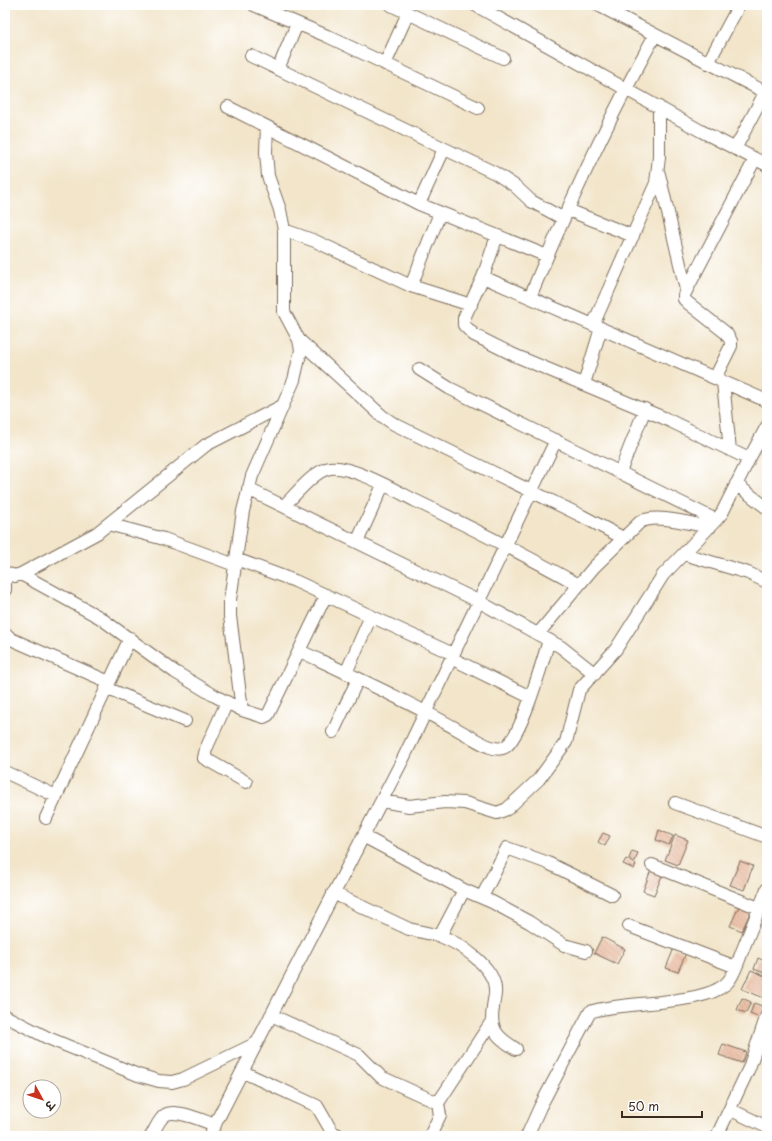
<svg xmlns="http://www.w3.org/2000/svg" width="772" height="1141" viewBox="0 0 772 1141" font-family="'Playpen Sans','Playpen Sans Deva',sans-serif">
  <defs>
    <pattern id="building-back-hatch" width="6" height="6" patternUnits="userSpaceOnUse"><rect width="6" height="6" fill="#e8b89c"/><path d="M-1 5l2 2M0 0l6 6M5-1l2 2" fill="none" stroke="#c89e86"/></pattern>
  </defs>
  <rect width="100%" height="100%" fill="#fff"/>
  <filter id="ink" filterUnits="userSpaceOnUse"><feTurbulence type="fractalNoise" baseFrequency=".025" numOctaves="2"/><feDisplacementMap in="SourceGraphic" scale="8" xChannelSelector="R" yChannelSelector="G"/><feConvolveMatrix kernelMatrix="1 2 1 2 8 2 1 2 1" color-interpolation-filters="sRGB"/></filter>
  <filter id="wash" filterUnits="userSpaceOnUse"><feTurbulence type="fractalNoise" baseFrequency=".012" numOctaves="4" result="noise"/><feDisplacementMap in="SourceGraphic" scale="16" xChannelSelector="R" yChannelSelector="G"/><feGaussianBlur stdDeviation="0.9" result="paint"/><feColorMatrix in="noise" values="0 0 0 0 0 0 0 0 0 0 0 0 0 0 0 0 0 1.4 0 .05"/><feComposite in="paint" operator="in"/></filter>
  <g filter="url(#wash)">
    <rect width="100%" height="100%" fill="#f2e5ca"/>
    <g id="blocks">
      <path fill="url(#building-back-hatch)" d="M659,830L673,836L669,845L656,840Z
        M603,833L610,836L605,846L598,842Z
        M675,835L688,840L678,865L665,860Z
        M632,851L638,853L635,861L629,859Z
        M626,859L636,864L634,869L623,864Z
        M740,861L753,866L744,890L730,885Z
        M652,867L664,871L654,895L643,891Z
        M740,904L752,908L742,931L730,926Z
        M602,937L625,949L617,964L594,953Z
        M674,948L686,953L678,972L666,968Z
        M758,958L767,962V974L754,969Z
        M751,970L767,977V992L764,998L742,989Z
        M742,998L751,1002L746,1013L737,1010Z
        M754,1003L767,1008L763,1019L750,1014Z
        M723,1044L746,1052L742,1063L719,1055Z"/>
    </g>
  </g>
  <g filter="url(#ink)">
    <use href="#blocks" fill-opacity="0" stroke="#7b6b5a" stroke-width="1"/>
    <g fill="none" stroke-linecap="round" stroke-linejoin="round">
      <defs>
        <path id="minor" d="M254,5L327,36L478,108
          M391,5L503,58
          M475,5L701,131L767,165
          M598,5L767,93
          M251,56L495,173L515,186L531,201L564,219
          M708,63L736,11
          M385,64L408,13
          M278,69L297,24
          M228,107L419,204L547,256
          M735,149L767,89
          M659,174L686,290
          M419,204L444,149
          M568,210L633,236
          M284,230L315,241L411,286L471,305
          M497,236L483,277L464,318V325L474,335L514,355L664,418L749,459
          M483,277L767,401
          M411,286L440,213
          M530,297C567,208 608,119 655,35
          M593,325L656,183L659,157V107
          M299,340L382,416L394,424L582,516L623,538
          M419,369L449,388L716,520L722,513L749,459L767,426
          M715,378L731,346V341L726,333L688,303L684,299V295L755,159
          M723,382L730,450
          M584,384L601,328
          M620,472L645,409
          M736,484L767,508
          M248,489L478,601L561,647L595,674
          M284,506C295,495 315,470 330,468C351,465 395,490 414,500C470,527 525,555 579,585
          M108,524L164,539L235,565
          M357,542L383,485
          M684,554L748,573L767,582
          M236,559L295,581L453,654
          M5,573L15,576L21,574L97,533L206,445L282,406
          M5,573V590
          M21,574L99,617L175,672L215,696L242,710L264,717L268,715L326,595
          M5,633L11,639L109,682
          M538,634L594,567L640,522C657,513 691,524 710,527
          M300,651C357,678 414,704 469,736C478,741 495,753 505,747C521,738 543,660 549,640
          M451,658L530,697
          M346,673L371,616
          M106,688L185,721
          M227,702L206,749L204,758L246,782
          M242,710L230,616V600L243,511L252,476L294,380L301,350L299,340L284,312V230L280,210L268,176L266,152L267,127
          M333,732L358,679
          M5,772L56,796
          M382,801L409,806L445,802L465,803L497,813L507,809L539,779L566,742L579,690L616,649L663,575L716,520
          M675,803L767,837
          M46,818L130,638
          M652,865L759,908
          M464,890L492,902L529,922L564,945L586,951
          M333,893L409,929L440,936L464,890L363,836
          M482,897L507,848L548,863L612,895
          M629,926L736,967
          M440,936C459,943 494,966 495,989C496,995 493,1002 493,1008C489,1030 498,1038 516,1049
          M271,1015L359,1055L381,1077L438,1103L492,1021
          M5,1016L48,1038L138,1075L159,1081L172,1082L183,1079L257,1043
          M243,1072L317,1106L332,1132L340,1136
          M731,1110L767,1127
          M151,1136C155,1130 159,1119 165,1115C176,1108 203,1121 215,1125
          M212,1136V1130L404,757L556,440
          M430,1136L440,1115L438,1103
          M527,1136L540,1107L590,1012C623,1000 712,1007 730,979C736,970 739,959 743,949C751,929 759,909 767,889
          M717,1136L749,1068L767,1015"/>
      </defs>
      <use href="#minor" stroke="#7b6b5a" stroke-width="14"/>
      <use href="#minor" stroke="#fff" stroke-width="12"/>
    </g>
  </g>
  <rect width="772" height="1141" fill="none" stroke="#fff" stroke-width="20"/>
  <g transform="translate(42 1099) rotate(130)"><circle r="19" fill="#ffffff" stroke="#b1aaa5"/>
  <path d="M0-3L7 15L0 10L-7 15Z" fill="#c8321e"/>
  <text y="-6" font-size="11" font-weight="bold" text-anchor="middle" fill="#3b2a1e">उ</text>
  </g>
  <path d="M622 1111v6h80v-6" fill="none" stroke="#3b2a1e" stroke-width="2"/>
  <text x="628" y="1111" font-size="12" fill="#3b2a1e" stroke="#ffffff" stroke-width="3" paint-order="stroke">50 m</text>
</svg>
